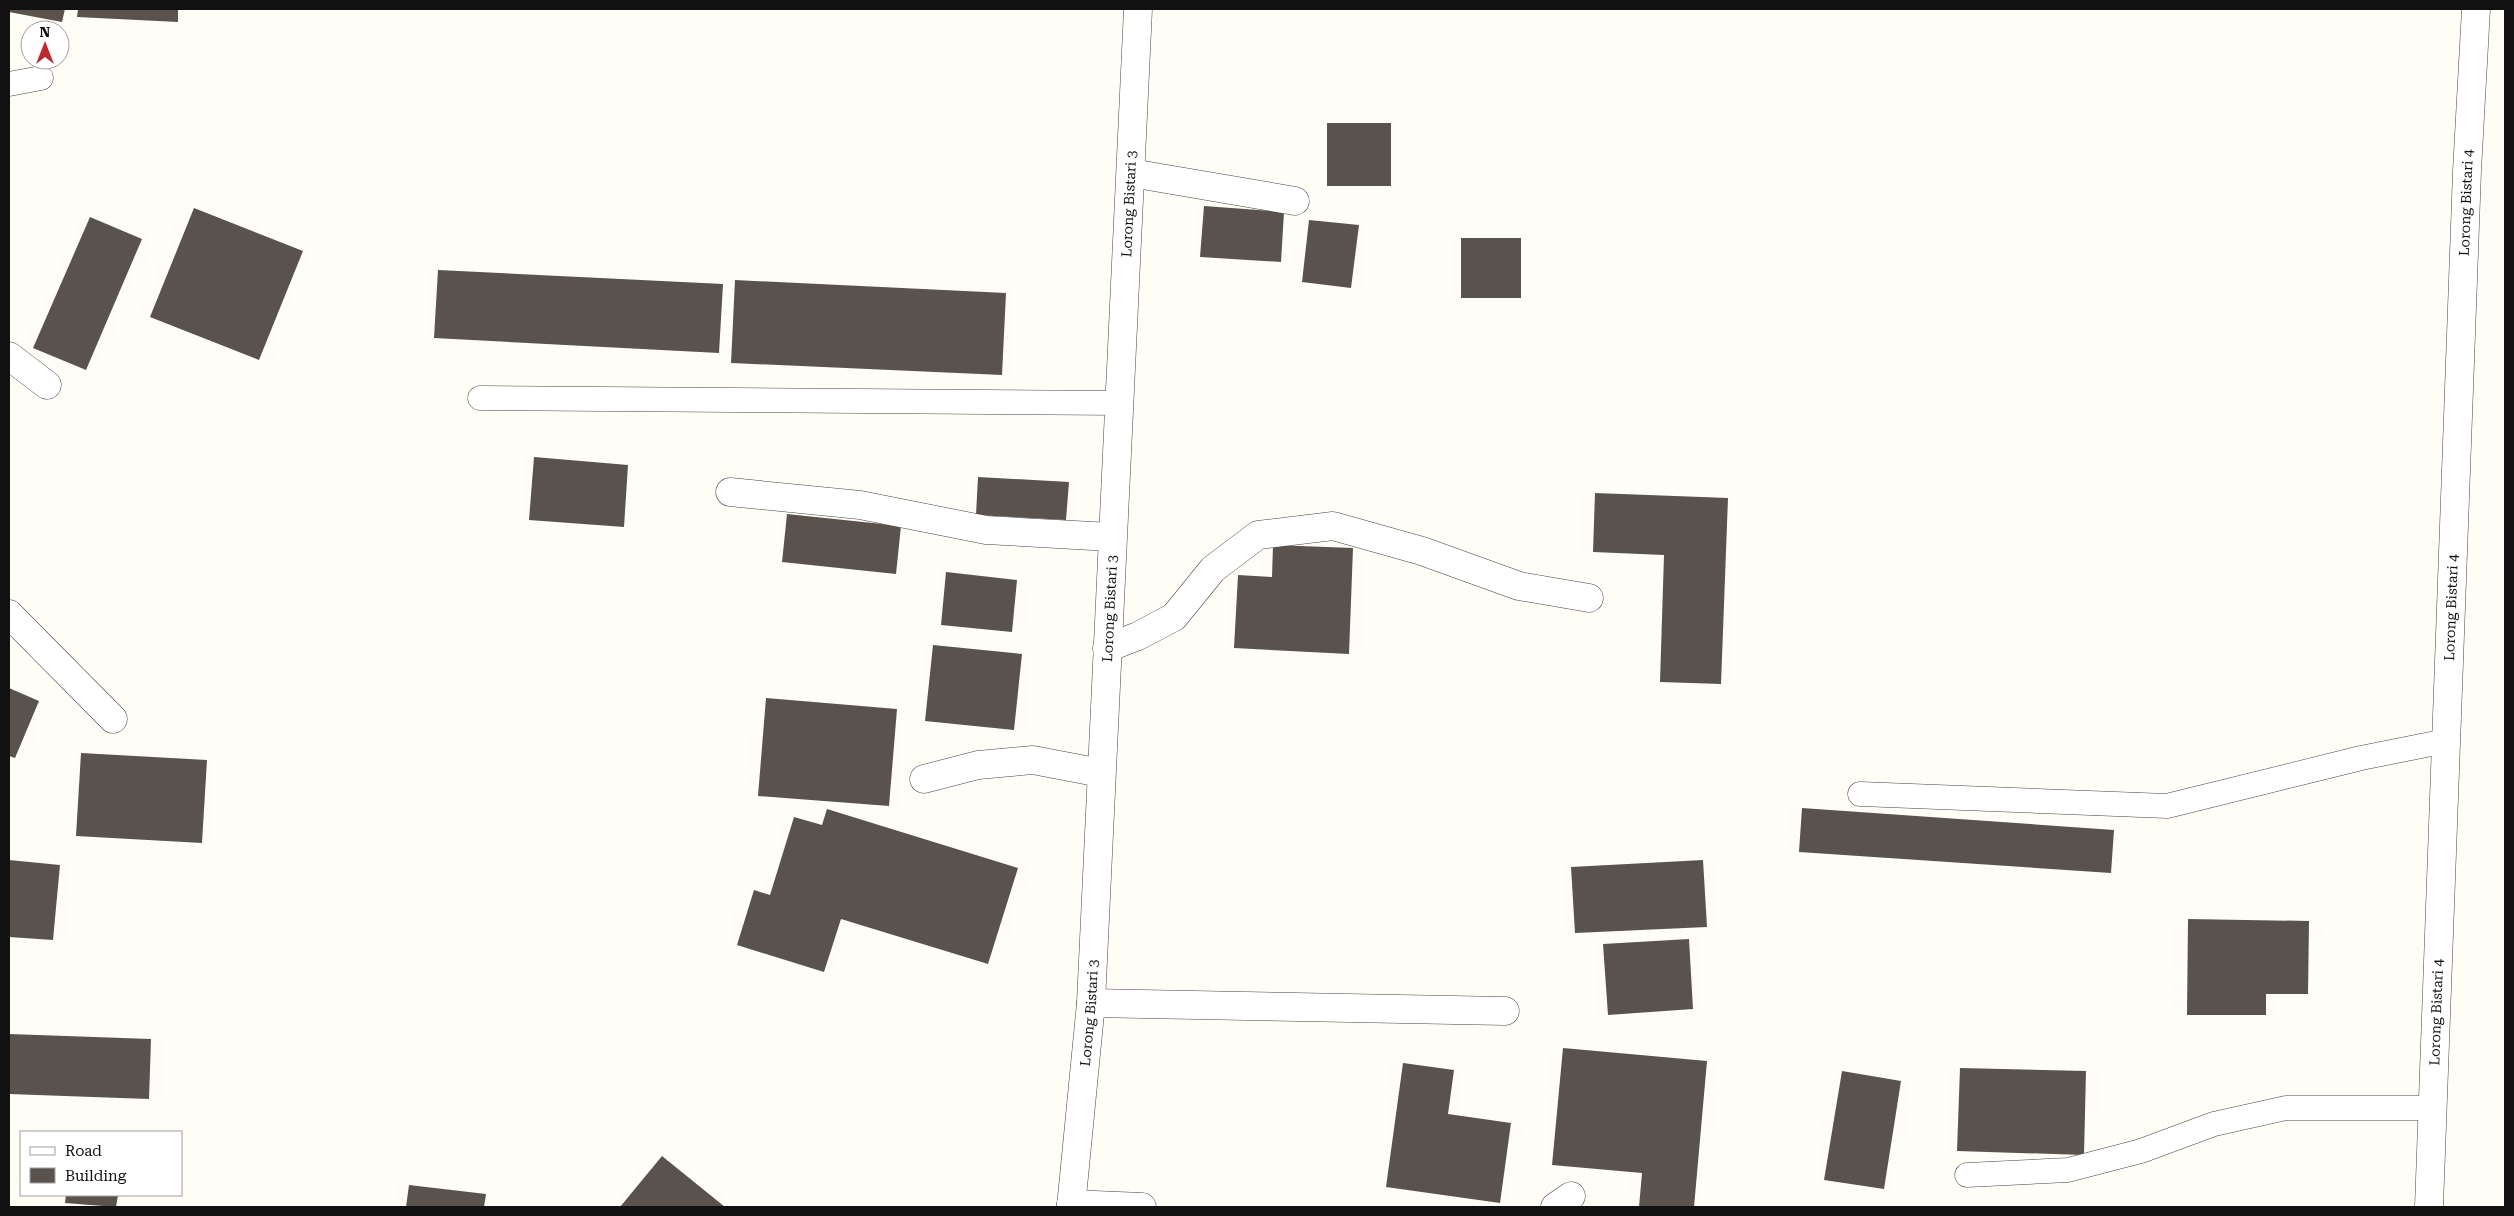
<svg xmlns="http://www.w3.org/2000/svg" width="2514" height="1216" viewBox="0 0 2514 1216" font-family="'Roboto Serif',serif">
  <rect width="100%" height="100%" fill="#fffdf5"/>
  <path fill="#5a524d" d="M9,9H65L62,22L9,12Z
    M78,9H178V22L77,17Z
    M1327,123H1391V186H1327Z
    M1204,206L1284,212L1281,262L1200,257Z
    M194,208L303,251L259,360L150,317Z
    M90,217L142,239L86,370L33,348Z
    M1309,220L1359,225L1351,288L1302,282Z
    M1461,238H1521V298H1461Z
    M438,270L723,284L719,353L434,338Z
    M735,280L1006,293L1002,375L731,363Z
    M534,457L628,465L624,527L529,520Z
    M978,477L1069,482L1066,520L976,515Z
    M1595,493L1728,498L1721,684L1660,682L1664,555L1593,552Z
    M787,514L901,526L896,574L782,562Z
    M1273,545L1353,548L1349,654L1234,648L1238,575L1272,577Z
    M946,572L1017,580L1012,632L941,625Z
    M933,645L1022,654L1014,730L925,721Z
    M9,688L39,701L15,758L9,756Z
    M766,698L897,709L889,806L758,796Z
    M81,753L207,760L202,843L76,836Z
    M1802,808L2114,830L2111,873L1799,852Z
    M827,809L1018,868L988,964L841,919L824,972L737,945L754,890L770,895L794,817L822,825Z
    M9,860L60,865L53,940L9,937Z
    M1703,860L1707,927L1575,933L1571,867Z
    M2188,919L2309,921L2308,994H2266V1015H2187Z
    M1689,939L1693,1009L1608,1015L1603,944Z
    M9,1034L151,1039L149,1099L9,1094Z
    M1563,1048L1707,1061L1694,1207H1639L1642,1173L1552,1165Z
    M1403,1063L1454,1070L1448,1114L1511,1123L1500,1203L1386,1187Z
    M1960,1068L2086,1071L2084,1155L1957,1151Z
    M1842,1071L1901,1081L1884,1189L1824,1180Z
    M662,1156L725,1207H620Z
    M409,1185L486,1194L484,1207H406Z
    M66,1195H118L116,1207L65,1203Z"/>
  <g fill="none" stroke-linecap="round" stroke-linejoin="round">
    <defs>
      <path id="lane" d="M9,84L41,78
        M480,398L1120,403
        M1860,794L2167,806L2361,758L2446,741
        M1967,1175L2068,1170L2141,1151L2214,1124L2286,1108H2433"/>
      <g id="street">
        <path d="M1131,173L1295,201"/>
        <path d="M9,356L47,385"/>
        <path d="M730,492L860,505L986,530L1111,537"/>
        <path d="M9,614L113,719"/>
        <path d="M1107,648L1138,636L1174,617L1213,569L1258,535L1333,526L1422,551L1519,586L1589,598"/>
        <path d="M924,779L978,765L1033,760L1101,773"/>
        <path d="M1091,1003L1505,1011"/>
        <path d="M1071,1204L1142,1207"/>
        <path id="s1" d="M1071,1207L1091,1003L1138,9"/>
        <path d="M1555,1207L1571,1196"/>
        <path id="s2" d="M2429,1207L2467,171L2476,9"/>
      </g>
    </defs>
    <use href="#lane" stroke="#444" stroke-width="25"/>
    <use href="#street" stroke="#444" stroke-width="29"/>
    <use href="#lane" stroke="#fff" stroke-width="24"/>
    <use href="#street" stroke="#fff" stroke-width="28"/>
  </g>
  <g text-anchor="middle" stroke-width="5" stroke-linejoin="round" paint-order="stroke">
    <g font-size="14" fill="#111" stroke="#fff">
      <text dy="5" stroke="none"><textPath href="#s2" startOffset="1005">Lorong Bistari 4</textPath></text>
      <text dy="5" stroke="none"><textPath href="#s1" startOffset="1005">Lorong Bistari 3</textPath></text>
      <text dy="5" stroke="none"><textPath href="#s1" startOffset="600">Lorong Bistari 3</textPath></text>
      <text dy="5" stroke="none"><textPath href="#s2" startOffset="600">Lorong Bistari 4</textPath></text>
      <text dy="5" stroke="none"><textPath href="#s1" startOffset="195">Lorong Bistari 3</textPath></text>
      <text dy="5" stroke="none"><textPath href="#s2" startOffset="195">Lorong Bistari 4</textPath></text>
    </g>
  </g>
  <rect width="2514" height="1216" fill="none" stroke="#111111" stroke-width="20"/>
  <rect x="20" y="1131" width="162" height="65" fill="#ffffff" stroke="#a0a0a0"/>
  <rect x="30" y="1147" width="25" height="8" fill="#ffffff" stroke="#a0a0a0"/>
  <text x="65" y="1156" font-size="15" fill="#111111">Road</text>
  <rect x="30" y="1168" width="25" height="15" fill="#5a524d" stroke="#a0a0a0"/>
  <text x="65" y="1181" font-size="15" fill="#111111">Building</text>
  <g transform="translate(45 45)"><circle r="24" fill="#ffffff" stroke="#a0a0a0"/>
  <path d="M0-4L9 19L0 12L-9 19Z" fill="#c4262e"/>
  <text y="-8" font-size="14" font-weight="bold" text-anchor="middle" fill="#111111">N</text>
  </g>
</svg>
